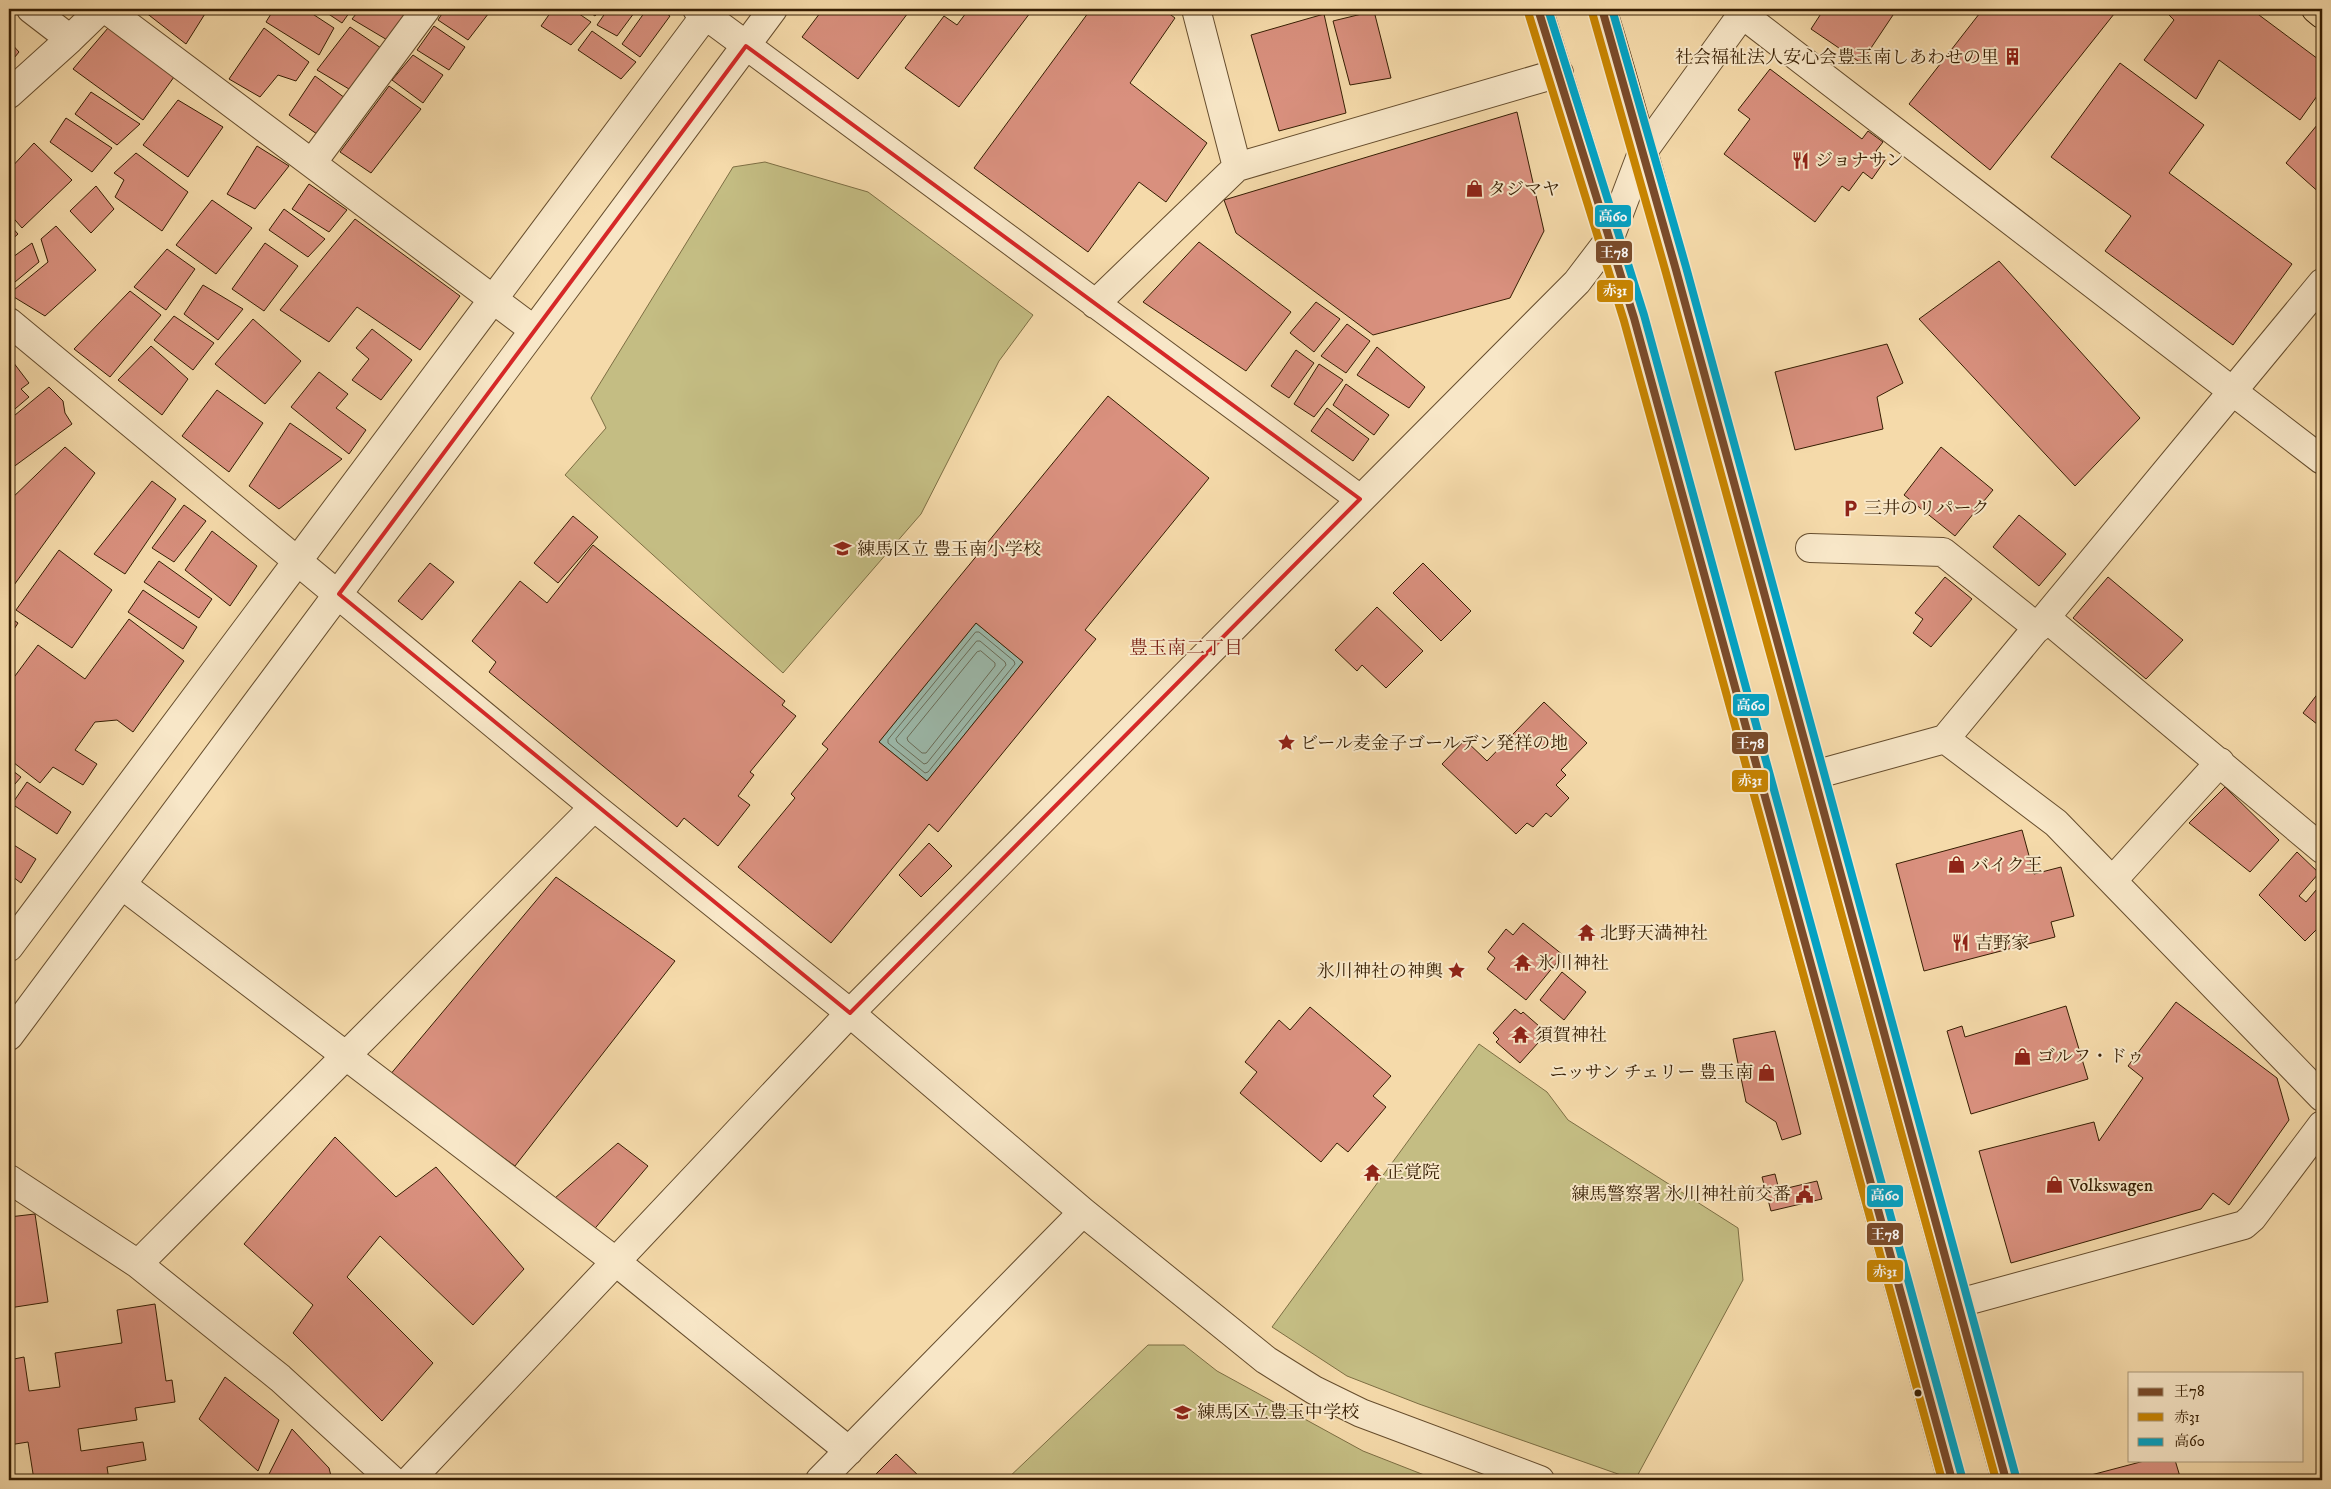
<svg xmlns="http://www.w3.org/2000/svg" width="2331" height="1489" viewBox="0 0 2331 1489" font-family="'IM FELL DW Pica','Noto Serif JP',serif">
  <rect width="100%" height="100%" fill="#f5daaa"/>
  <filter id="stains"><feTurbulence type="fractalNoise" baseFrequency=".004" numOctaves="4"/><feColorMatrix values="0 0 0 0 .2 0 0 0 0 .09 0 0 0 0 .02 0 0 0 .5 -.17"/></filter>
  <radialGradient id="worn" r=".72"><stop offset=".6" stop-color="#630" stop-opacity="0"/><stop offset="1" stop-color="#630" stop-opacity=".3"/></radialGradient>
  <path fill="#c4bd83" stroke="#7d6e43" d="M765,162L868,192L1033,315L999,361L921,514L783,673L565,475L606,428L591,398L733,167Z
    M1479,1044L1547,1092L1568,1120L1738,1228L1743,1280L1635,1480L1419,1404L1347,1376L1272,1327Z
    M1148,1345H1184L1217,1371L1363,1451L1437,1480H1006Z"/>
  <path fill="#9cbaac" stroke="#737c68" d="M976,623L1023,662L927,781L879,742Z"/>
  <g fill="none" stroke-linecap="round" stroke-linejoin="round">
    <path stroke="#696c58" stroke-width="1" d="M976,632H979L1014,661L1015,664L928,772L925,773L888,743V740Z
      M977,641H980L1005,662L1006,665L927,763L924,764L897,742L896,739Z
      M981,651L995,663V666L926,753H922L908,741L907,738L977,652Z"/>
  </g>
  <path fill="#d9907e" stroke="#361e03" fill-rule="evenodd" d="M146,9H208L186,44L145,12Z
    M274,9H305L334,28L319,55L266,22Z
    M321,9H352L342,23Z
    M360,9H416L389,41L352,19Z
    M445,9H492L468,40L438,20Z
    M553,9H572L591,22L571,45L541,26Z
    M585,9H601L595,16Z
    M608,9H637L617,36L597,25Z
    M647,9H659L670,16L640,57L622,44Z
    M823,9H911L858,79L802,37Z
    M969,9H1033L959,107L905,68L944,16L957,25Z
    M1091,9H1163L1175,18L1130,83L1207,143L1166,202L1139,182L1088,252L974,168Z
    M1824,9H1897L1861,63L1811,29Z
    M1983,9H2118L1990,170L1909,104Z
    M2163,9H2251L2322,62V89L2300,120L2219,60L2196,99L2144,60L2174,20Z
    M1374,11L1391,78L1350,85L1333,21Z
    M1324,14L1346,113L1279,131L1251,35Z
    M434,26L465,47L449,70L417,50Z
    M350,27L381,48L349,89L317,70Z
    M108,28L174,77L143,120L73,69Z
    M264,28L309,62L296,81L278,75L260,97L229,79Z
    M592,31L636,62L621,79L578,50Z
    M9,41L19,52L9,64Z
    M413,55L443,75L423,103L392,80Z
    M2120,63L2204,125L2169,173L2292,264L2233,345L2105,251L2131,216L2051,157Z
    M1770,69L1862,139L1868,131L1883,142L1876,151L1886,159L1872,179L1863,172L1849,191L1842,186L1815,222L1724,154L1750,119L1738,110Z
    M315,76L345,98L320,136L289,115Z
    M389,86L421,109L371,173L340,152Z
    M91,92L140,124L117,145L75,114Z
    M178,100L223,127L188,177L143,145Z
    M1517,112L1544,231L1510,298L1373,335L1236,233L1224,200Z
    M66,118L112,148L92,172L50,142Z
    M2322,119V195L2286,163Z
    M34,143L72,180L22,228L9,213V170Z
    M257,146L289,166L255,209L227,194Z
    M136,153L188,192L162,231L115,197L124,180L114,173Z
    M309,184L347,210L329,232L292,209Z
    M96,186L114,209L91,233L70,211Z
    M212,200L252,228L216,274L176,245Z
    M284,209L325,239L308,257L269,230Z
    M355,219L460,296L420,350L357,307L329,342L280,310Z
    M9,224L18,234L9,242Z
    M56,226L96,270L45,316L9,294L48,262L41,239Z
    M1199,242L1291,312L1246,371L1143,302Z
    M32,243L39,262L9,287V260Z
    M265,243L298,266L264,311L232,289Z
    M167,249L195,269L166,310L134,287Z
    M1999,261L2140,418L2075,486L1919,319Z
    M203,285L243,309L218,340L184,314Z
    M130,291L161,315L110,377L74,349Z
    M1316,302L1340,319L1314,352L1290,333Z
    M174,316L214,343L193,370L154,340Z
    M253,319L301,361L265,404L215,364Z
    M1347,324L1370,341L1346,373L1321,356Z
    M372,329L412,360L381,400L352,380L369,359L356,348Z
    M1887,344L1903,383L1877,397L1883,429L1795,450L1775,372Z
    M151,346L188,379L162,415L118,380Z
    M1377,347L1425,387L1409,408L1357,375Z
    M1296,350L1314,363L1289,398L1271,386Z
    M13,362L29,383L21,389L29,397L9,414V366Z
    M1319,364L1343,380L1314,417L1294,404Z
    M319,372L348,394L336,408L366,430L349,454L291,407Z
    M1346,384L1389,415L1374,435L1333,405Z
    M49,387L63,401L65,413L72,424L12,468L9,465V420Z
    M217,390L263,423L229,472L182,436Z
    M1108,396L1209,478L1085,630L1096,639L938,832L929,824L831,943L738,867L795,798L791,794L828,749L822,744ZM976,623L1023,662L927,781L879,742Z
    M1327,408L1369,439L1353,461L1311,431Z
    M290,423L342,459L279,509L249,486Z
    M65,447L95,473L9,592V501Z
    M1941,447L1993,490L1955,536L1904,495Z
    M152,481L176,499L125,574L94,554Z
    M184,505L206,521L174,562L152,548Z
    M2019,515L2066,554L2039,586L1993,547Z
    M573,516L598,537L558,583L534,563Z
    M212,531L257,566L230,606L185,570Z
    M593,545L785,701L782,705L796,716L750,772L754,775L738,796L750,805L718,846L684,818L677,827L489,672L496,662L472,641L520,581L547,603Z
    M59,550L112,590L72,648L16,610Z
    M159,561L212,599L199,618L144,582Z
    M430,563L454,582L422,620L398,601Z
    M1423,563L1471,611L1441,641L1393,593Z
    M1945,577L1972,599L1931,647L1913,633L1923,619L1915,613Z
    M2108,577L2183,640L2146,679L2073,618Z
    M143,590L197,627L183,649L128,612Z
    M1377,607L1423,651L1386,688L1362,665L1357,671L1335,650Z
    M9,617L18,623L9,637Z
    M129,619L184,661L133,732L117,720L95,722L75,750L97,764L83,785L53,767L40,783L9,759V684L38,645L85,679Z
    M2322,688V728L2303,713Z
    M1544,702L1587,743L1561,770L1566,775L1556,785L1569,798L1551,817L1546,813L1533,827L1527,823L1516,834L1442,764L1465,740L1487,761Z
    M9,768L21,777L9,791Z
    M27,782L71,812L57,834L12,804Z
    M2225,787L2279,840L2250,872L2189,823Z
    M2022,830L2034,874L2061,867L2074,916L2051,922L2055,937L1924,971L1896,864Z
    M9,842L36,859L21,883L9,874Z
    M929,843L952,866L921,897L899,875Z
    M2297,852L2319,873L2299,896L2306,902L2322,883V924L2305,941L2259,895Z
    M556,877L675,961L515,1166L389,1076Z
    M1523,923L1563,955L1526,1000L1487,969L1495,958L1488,952L1506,929L1513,935Z
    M1562,972L1586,992L1564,1020L1540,1000Z
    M2176,1002L2277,1078L2289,1120L2229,1205L2213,1193L2201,1209L2011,1263L1979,1151L2094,1122L2099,1141L2143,1078L2128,1066Z
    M2066,1006L2088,1079L1971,1114L1947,1031L1962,1026L1965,1037Z
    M1310,1007L1391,1076L1373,1096L1386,1107L1348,1152L1337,1143L1321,1162L1240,1093L1257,1072L1245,1062L1279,1020L1290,1030Z
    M1515,1009L1521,1014L1523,1012L1547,1033L1520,1063L1496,1042L1499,1039L1493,1033Z
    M1775,1031L1801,1134L1782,1140L1776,1122L1746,1102L1733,1039Z
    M335,1137L396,1197L436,1167L524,1269L473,1325L380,1236L347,1277L433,1363L382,1421L293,1333L313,1305L244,1244Z
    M618,1143L648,1166L591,1233L555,1198Z
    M1775,1174L1779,1190L1817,1181L1822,1199L1771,1211L1762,1177Z
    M35,1214L48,1302L9,1308V1217Z
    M155,1304L166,1381L172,1380L175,1402L135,1408L137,1420L78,1429L81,1451L143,1442L146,1460L107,1467L109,1480H34L28,1442L9,1445V1360L24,1357L29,1391L60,1387L55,1353L122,1343L117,1310Z
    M225,1377L279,1420L258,1471L199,1419Z
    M292,1429L329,1468L332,1480H266Z
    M896,1454L922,1479L920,1480H870Z
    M2148,1460H2175L2181,1480H2072Z"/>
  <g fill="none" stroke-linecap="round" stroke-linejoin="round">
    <defs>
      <path id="minor" d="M31,9L70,39
        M106,9L534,330
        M697,9L1360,499
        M1196,9L1237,167
        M1742,14L2322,460
        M9,94L70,39L101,9
        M312,163L426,9
        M1095,304L1237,167L1559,73
        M9,322L594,807L850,1013L1083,1212L1266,1360L1314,1390L1361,1413L1540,1480
        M1810,548L1943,552L2038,628
        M2046,618L2322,849
        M1945,739L2056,823L2322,1097
        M1814,775L1945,739L2322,283
        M2113,880L2220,762
        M122,885L615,1261L849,1451
        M9,947L710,9
        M9,1036L773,9
        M9,1179L138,1264L280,1378L392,1480
        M138,1264L594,807
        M1959,1303L2244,1225L2252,1218L2322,1125
        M410,1480L850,1013L1577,282L1609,240L1642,153L1746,9
        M820,1480L1083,1212"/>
      <path id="major" d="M1538,9L1634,318L1952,1480
        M1602,9C1629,95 1651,183 1676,270L2006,1480
        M2316,9L2322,14"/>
    </defs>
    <use href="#minor" stroke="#664d2d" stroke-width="30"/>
    <use href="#major" stroke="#361e03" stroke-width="30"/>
    <use href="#minor" stroke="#f8e7c8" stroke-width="28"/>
    <use href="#major" stroke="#f5daaa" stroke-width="28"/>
    <defs>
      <path id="bus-1" d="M1538,9L1634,318L1952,1480
        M1602,9L1676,270L2006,1480"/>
      <path id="bus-2" d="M1528,12L1624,321L1942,1480
        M1592,12L1666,273L1996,1480"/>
      <path id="bus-3" d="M1548,9L1644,315L1962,1477
        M1612,9L1686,267L2016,1477"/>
    </defs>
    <use href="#bus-1" stroke="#f8e7c8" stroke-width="11"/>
    <use href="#bus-2" stroke="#f8e7c8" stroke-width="11"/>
    <use href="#bus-3" stroke="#f8e7c8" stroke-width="11"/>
    <use href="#bus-1" stroke="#7a4b2a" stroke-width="8"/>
    <use href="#bus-2" stroke="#c78401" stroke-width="8"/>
    <use href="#bus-3" stroke="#03a2c4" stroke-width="8"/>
  </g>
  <path fill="none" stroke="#d62828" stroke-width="4" stroke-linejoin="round" d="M746,46L1360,499L850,1013L339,594Z"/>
  <defs>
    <symbol id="building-bare" viewBox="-9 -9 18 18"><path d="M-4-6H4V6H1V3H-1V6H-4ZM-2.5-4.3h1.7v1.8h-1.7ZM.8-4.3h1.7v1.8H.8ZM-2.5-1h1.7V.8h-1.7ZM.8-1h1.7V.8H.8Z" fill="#8f2418" stroke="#f8e7c8" stroke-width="2.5" paint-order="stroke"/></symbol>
    <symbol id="restaurant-bare" viewBox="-9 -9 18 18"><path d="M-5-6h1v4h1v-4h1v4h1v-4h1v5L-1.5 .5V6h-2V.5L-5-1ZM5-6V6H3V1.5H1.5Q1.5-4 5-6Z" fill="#8f2418" stroke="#f8e7c8" stroke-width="2.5" paint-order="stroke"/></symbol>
    <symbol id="shop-bare" viewBox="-9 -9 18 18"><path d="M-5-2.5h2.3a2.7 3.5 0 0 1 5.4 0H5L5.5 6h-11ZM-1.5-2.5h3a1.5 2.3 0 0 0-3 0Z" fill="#8f2418" stroke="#f8e7c8" stroke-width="2.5" paint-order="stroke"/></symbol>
    <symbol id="parking-bare" viewBox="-9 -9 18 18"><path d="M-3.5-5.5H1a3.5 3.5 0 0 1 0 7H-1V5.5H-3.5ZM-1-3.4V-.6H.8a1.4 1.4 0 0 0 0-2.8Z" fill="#8f2418" stroke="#f8e7c8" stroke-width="2.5" paint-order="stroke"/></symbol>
    <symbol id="school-bare" viewBox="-9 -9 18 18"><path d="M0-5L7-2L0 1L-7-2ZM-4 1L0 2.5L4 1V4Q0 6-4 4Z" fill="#8f2418" stroke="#f8e7c8" stroke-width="2.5" paint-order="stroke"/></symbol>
    <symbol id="sight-bare" viewBox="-9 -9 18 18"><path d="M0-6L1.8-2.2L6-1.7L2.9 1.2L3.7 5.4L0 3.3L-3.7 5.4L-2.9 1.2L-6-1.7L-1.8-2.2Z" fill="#8f2418" stroke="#f8e7c8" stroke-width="2.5" paint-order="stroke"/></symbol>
    <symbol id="temple-bare" viewBox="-9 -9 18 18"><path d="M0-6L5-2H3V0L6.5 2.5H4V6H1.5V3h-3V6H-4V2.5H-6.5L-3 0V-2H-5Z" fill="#8f2418" stroke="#f8e7c8" stroke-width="2.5" paint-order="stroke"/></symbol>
    <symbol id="civic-bare" viewBox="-9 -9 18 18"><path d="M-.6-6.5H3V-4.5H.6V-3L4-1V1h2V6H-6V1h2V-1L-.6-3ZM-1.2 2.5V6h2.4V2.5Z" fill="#8f2418" stroke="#f8e7c8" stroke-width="2.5" paint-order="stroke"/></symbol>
  </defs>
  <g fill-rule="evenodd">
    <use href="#building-bare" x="2000" y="44" width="25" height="25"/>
    <use href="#restaurant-bare" x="1788" y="148" width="25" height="25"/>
    <use href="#shop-bare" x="1462" y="176" width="25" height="25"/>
    <use href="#parking-bare" x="1838" y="496" width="25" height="25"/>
    <use href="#school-bare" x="830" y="536" width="25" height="25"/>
    <use href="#sight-bare" x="1274" y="730" width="25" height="25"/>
    <use href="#shop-bare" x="1944" y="852" width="25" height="25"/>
    <use href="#temple-bare" x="1574" y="920" width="25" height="25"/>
    <use href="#restaurant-bare" x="1948" y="930" width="25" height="25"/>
    <use href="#temple-bare" x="1510" y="950" width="25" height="25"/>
    <use href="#sight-bare" x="1444" y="958" width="25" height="25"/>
    <use href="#temple-bare" x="1508" y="1022" width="25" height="25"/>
    <use href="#shop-bare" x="2010" y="1044" width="25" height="25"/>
    <use href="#shop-bare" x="1754" y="1060" width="25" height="25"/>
    <use href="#temple-bare" x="1360" y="1160" width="25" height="25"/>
    <use href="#shop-bare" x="2042" y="1172" width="25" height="25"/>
    <use href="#civic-bare" x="1792" y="1182" width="25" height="25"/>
    <use href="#school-bare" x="1170" y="1400" width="25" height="25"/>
  </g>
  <circle fill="#361e03" stroke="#f8e7c8" stroke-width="2" cx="1918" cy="1393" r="4.5"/>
  <g text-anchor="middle" stroke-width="4" stroke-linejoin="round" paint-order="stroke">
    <g font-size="18" fill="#361e03" stroke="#f8e7c8" text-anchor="start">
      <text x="1999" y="63" text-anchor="end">社会福祉法人安心会豊玉南しあわせの里</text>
      <text x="1815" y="166">ジョナサン</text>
      <text x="1488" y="195">タジマヤ</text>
      <text x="1864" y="514">三井のリパーク</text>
      <text x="857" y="555">練馬区立 豊玉南小学校</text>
      <text x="1300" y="749">ビール麦金子ゴールデン発祥の地</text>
      <text x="1971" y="871">バイク王</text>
      <text x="1600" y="939">北野天満神社</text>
      <text x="1975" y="949">吉野家</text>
      <text x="1537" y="969">氷川神社</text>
      <text x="1443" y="977" text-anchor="end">氷川神社の神輿</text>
      <text x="1535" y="1041">須賀神社</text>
      <text x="2037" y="1062">ゴルフ・ドゥ</text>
      <text x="1753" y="1078" text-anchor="end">ニッサン チェリー 豊玉南</text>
      <text x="1386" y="1178">正覚院</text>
      <text x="2069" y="1191">Volkswagen</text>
      <text x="1791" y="1200" text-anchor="end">練馬警察署 氷川神社前交番</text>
      <text x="1197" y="1418">練馬区立豊玉中学校</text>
    </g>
    <g font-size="19" fill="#7a1f14" stroke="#f8e7c8">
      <text x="1186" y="654">豊玉南二丁目</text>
    </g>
  </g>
  <g stroke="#f8e7c8" stroke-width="2">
    <rect x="1594" y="204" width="38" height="24" rx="5" fill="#03a2c4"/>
    <rect x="1595" y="240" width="38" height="24" rx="5" fill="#7a4b2a"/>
    <rect x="1596" y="279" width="38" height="24" rx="5" fill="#c78401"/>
    <rect x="1732" y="693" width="38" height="24" rx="5" fill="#03a2c4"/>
    <rect x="1731" y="731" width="38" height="24" rx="5" fill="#7a4b2a"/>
    <rect x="1731" y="769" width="38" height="24" rx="5" fill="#c78401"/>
    <rect x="1866" y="1184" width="38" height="24" rx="5" fill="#03a2c4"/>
    <rect x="1866" y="1222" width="38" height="24" rx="5" fill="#7a4b2a"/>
    <rect x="1866" y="1259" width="38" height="24" rx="5" fill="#c78401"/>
  </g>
  <g font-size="14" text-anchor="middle" font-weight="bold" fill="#fff">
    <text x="1613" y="221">高60</text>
    <text x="1614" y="257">王78</text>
    <text x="1615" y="295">赤31</text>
    <text x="1751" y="710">高60</text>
    <text x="1750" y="748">王78</text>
    <text x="1750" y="785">赤31</text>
    <text x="1885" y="1200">高60</text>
    <text x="1885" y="1239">王78</text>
    <text x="1885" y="1276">赤31</text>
  </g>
  <rect width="2331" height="1489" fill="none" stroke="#f5daaa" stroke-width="30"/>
  <rect x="10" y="10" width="2311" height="1469" fill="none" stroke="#361e03" stroke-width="2.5"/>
  <rect x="15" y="15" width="2301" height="1459" fill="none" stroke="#361e03"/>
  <rect x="2128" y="1372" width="175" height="90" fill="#f8e7c8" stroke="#aa9779"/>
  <rect x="2138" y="1388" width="25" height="8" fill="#7a4b2a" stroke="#aa9779"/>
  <text x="2174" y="1396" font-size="15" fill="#361e03">王78</text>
  <rect x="2138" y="1413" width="25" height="8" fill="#c78401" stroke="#aa9779"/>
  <text x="2174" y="1422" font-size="15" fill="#361e03">赤31</text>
  <rect x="2138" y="1438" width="25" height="8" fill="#03a2c4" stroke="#aa9779"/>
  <text x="2174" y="1446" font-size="15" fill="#361e03">高60</text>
  <rect width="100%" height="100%" filter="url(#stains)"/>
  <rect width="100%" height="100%" fill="url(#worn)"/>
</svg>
